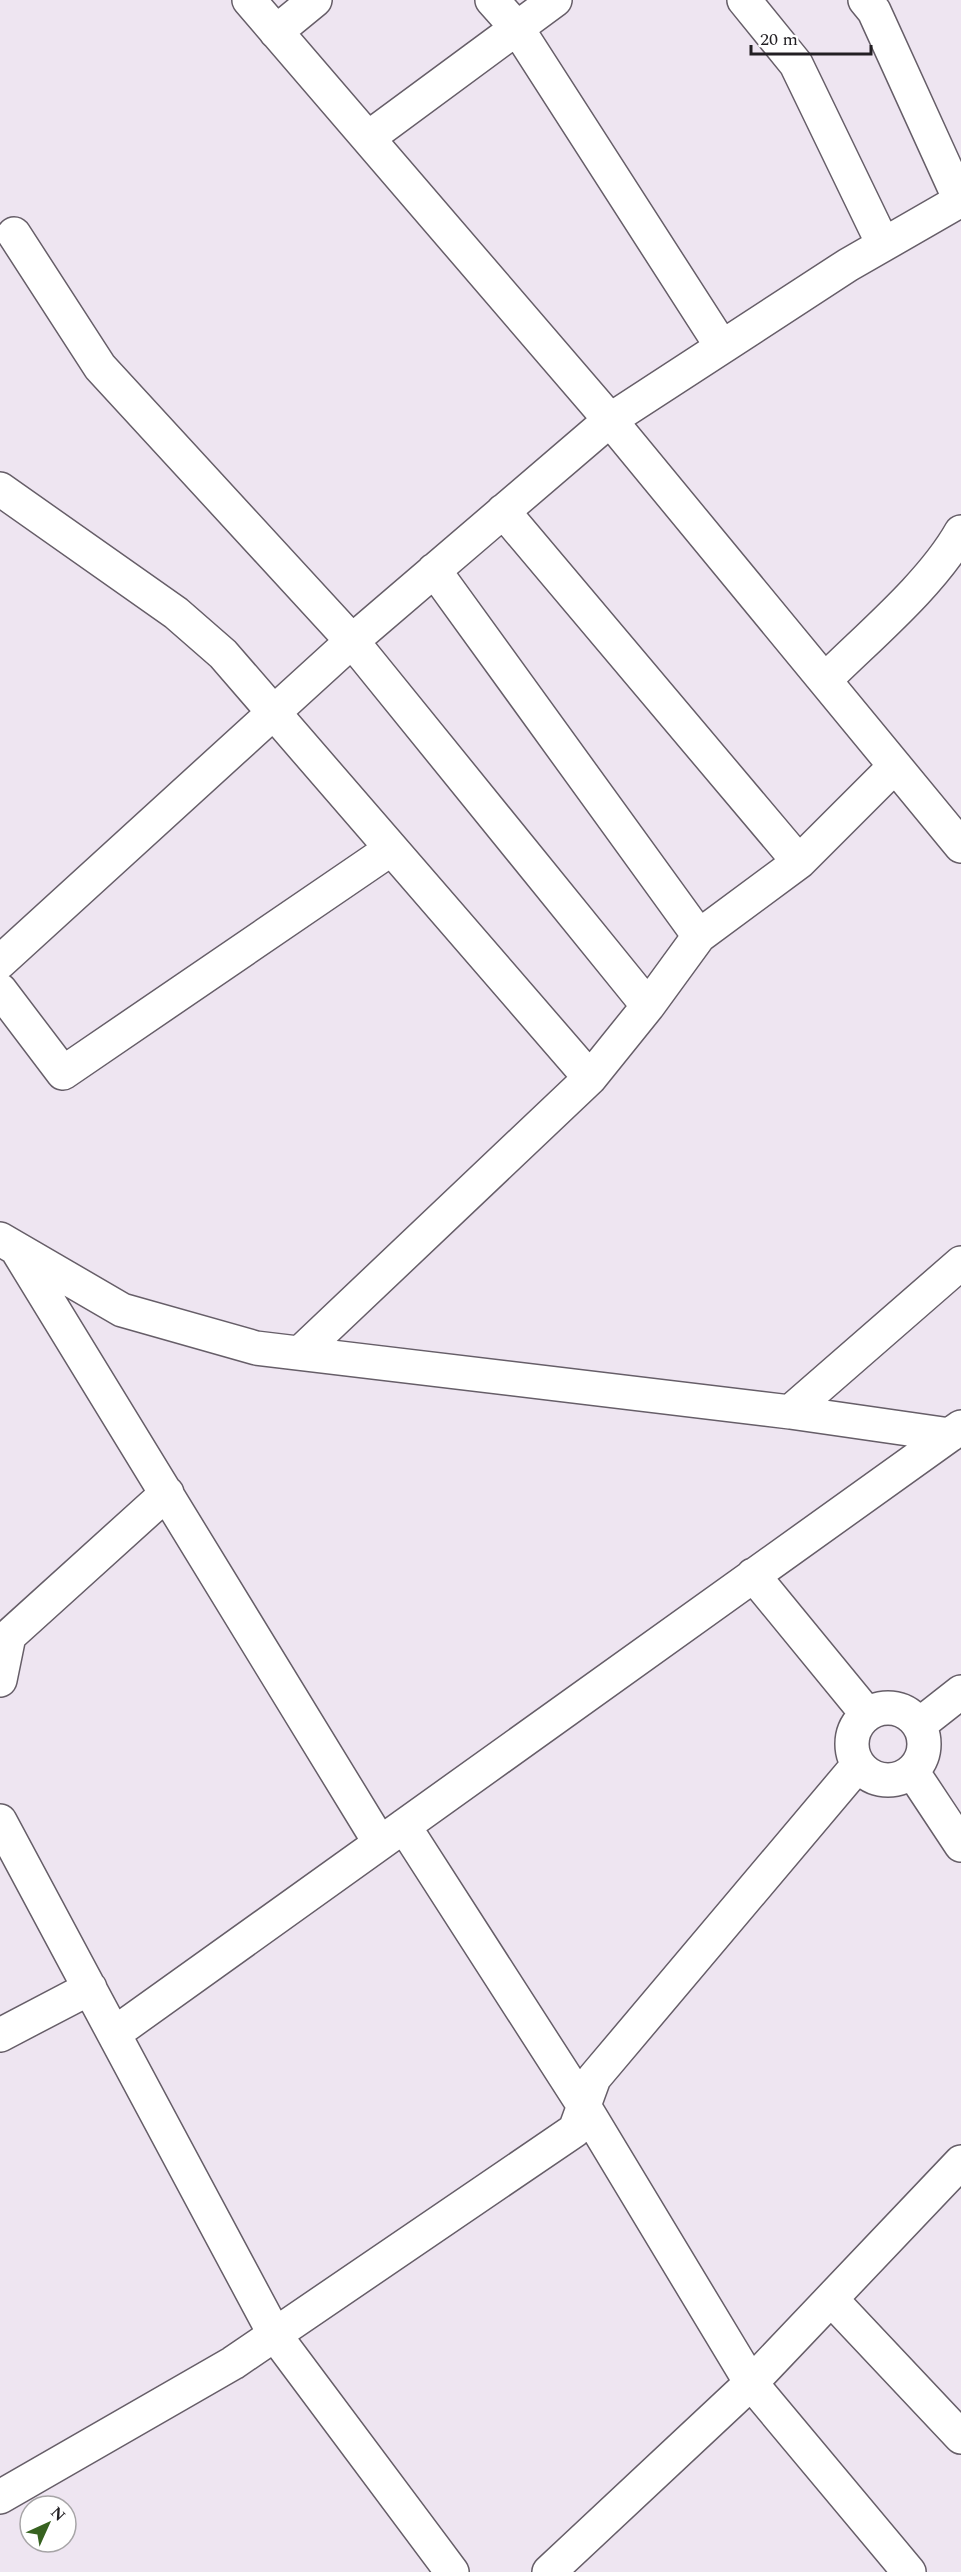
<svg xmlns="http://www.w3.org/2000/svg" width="961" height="2572" viewBox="0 0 961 2572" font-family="Spectral,serif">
  <rect width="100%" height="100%" fill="#eee5f1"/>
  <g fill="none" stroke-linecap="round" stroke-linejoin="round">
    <defs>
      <path id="street" d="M249,0L610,420L961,846
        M492,0L517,28L722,347
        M744,0L796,64L883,244
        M865,0L874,11L960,200
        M276,32L315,0
        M368,138L555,0
        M14,234L100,367L352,641L648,1006
        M0,489L176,613L223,654L590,1078
        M503,511L799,862
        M434,570L699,936
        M825,680C868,637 931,585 961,532
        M0,962L352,641L610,420L848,265L961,200
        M0,990L63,1073L391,849
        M0,1239L122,1310L256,1348L790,1412L950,1435
        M19,1253L380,1843
        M300,1353L590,1078L648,1006L699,936L799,862L895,766
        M790,1412L961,1263
        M753,1575L867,1714
        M0,1680L9,1636L167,1493
        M852 1744a36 36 0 1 1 72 0a36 36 0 1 1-72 0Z
        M919,1725L961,1692
        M912,1771L961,1845
        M0,1821L275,2335L452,2572
        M404,1826L584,2106L751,2383L909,2572
        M115,2033L961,1427
        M0,2035L90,1988
        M831,2299L961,2437
        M0,2497L233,2363L575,2130L594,2078L858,1765
        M549,2572L751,2383L961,2162"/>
    </defs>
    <use href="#street" stroke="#665e68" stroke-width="36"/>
    <use href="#street" stroke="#fff" stroke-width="33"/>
  </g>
  <g transform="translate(48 2524) rotate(45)"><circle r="28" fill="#ffffff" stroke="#a7a5a7" stroke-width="1.5"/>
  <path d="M0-4.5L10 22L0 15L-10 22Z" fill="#376220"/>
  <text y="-9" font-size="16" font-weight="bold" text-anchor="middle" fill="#221f23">N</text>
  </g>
  <path d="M751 45v9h120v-9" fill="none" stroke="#221f23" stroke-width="3"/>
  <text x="760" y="45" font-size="18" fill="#221f23" stroke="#ffffff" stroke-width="4.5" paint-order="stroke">20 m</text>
</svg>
